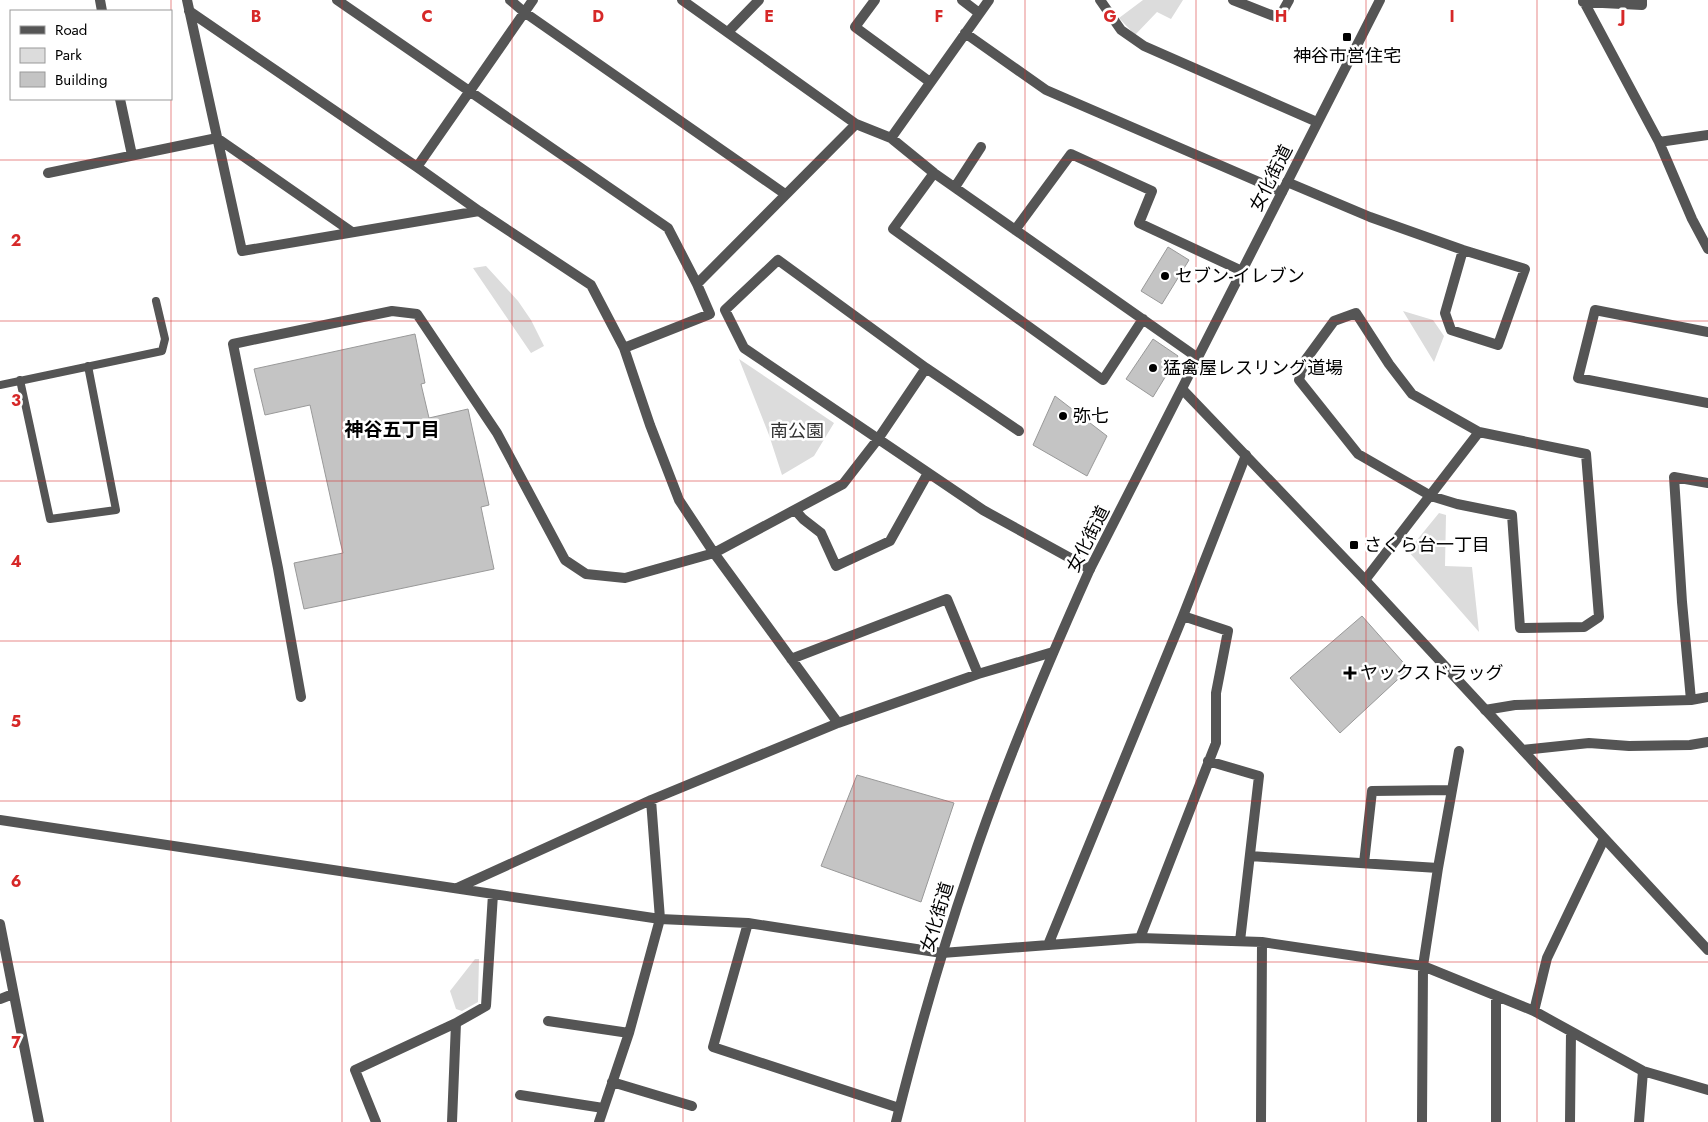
<svg xmlns="http://www.w3.org/2000/svg" width="1708" height="1122" viewBox="0 0 1708 1122" font-family="Jost,'Noto Sans JP',sans-serif">
  <rect width="100%" height="100%" fill="#fff"/>
  <path fill="#dcdcdc" d="M1143,0H1183L1171,19L1157,12L1135,35L1119,18Z
    M486,266L518,301L531,320L544,346L531,353L473,268Z
    M1403,311L1433,320L1444,336L1434,362Z
    M739,359L834,423L814,456L782,475L769,435Z
    M1439,513L1446,515L1445,566L1472,567L1479,632L1408,551Z
    M475,959H479L478,1002L462,1011L456,1009L450,991Z"/>
  <path fill="#c4c4c4" stroke="#999" d="M1168,247L1189,260L1162,304L1141,291Z
    M415,334L425,383L421,384L429,418L468,409L489,505L481,507L494,569L304,609L294,563L343,553L340,541L310,405L265,415L254,369Z
    M1153,339L1178,356L1153,397L1126,379Z
    M1055,396L1107,436L1087,476L1033,445Z
    M1362,616L1409,669L1340,733L1290,678Z
    M857,775L954,803L921,902L821,866Z"/>
  <g fill="none" stroke-linecap="round" stroke-linejoin="round">
    <path stroke="#555" stroke-width="8" d="M20,380L50,519L116,510L88,366
      M0,385L162,351L165,339L156,301"/>
    <path stroke="#555" stroke-width="10" d="M100,0L102,11
      M187,0L242,251L479,211
      M337,0L668,228L697,284L710,314L624,348
      M510,0L524,12L785,194
      M682,0L856,124L891,138L934,173L1198,358
      M875,0L855,27L930,82
      M962,0L979,13
      M1100,0L1121,30L1144,46L1317,122
      M1233,0L1279,18L1289,0
      M1583,0L1659,142L1692,219L1708,249
      M1583,2L1642,5V0
      M189,11L417,167L479,211L591,285L624,348L650,425L679,500L714,553L838,723
      M728,32L759,0
      M965,33L1046,90L1282,192
      M120,99L132,155
      M891,138L989,0
      M1659,142L1708,135
      M417,167L533,0
      M48,173L217,138L352,232
      M934,173L893,229L1103,380L1143,319
      M1287,182L1370,217L1463,250L1525,269L1498,345L1451,330L1445,313L1463,250
      M955,187L981,147
      M1015,230L1071,154L1152,191L1139,223L1242,271
      M697,284L856,124
      M1356,313L1389,364L1412,394L1479,432L1586,454L1599,617L1584,627L1520,628L1512,515L1457,504L1431,496L1358,454L1299,380L1304,362L1334,321Z
      M1708,332L1595,310L1578,378L1708,403
      M1019,431L926,368L778,260L725,310L744,348L983,510L1090,569
      M795,510L803,519L821,533L836,566L890,541L928,473
      M1365,580L1479,432
      M791,659L947,599L978,674
      M301,697L278,568L233,344L392,311L417,314L497,433L565,560L586,574L625,578L714,553L843,484L878,439L926,368
      M1691,700L1682,602L1674,477L1708,483
      M1485,710L1515,705L1691,700L1708,697
      M1523,750L1589,743L1629,746L1690,745L1708,742
      M1208,761L1259,776L1240,941
      M0,820L660,919L748,923L942,953L1140,938L1262,942L1423,966L1534,1011L1643,1071L1708,1090
      M1250,856L1438,868
      M1364,863L1372,791L1452,790
      M457,888L651,800L838,723L978,674L1053,652
      M748,923L713,1047L899,1108
      M0,924L39,1122
      M1140,938L1216,743V693L1228,631L1183,616
      M1048,945L1183,616L1246,455
      M0,999L13,994
      M1534,1011L1547,958L1604,839
      M548,1021L629,1033
      M456,1023L486,1006L493,894
      M612,1082L692,1106
      M520,1095L603,1108
      M376,1122L355,1070L456,1023L452,1122
      M599,1122L629,1033L660,919L651,800
      M1261,1122L1262,942
      M1422,1122L1423,966L1438,868L1459,751
      M1496,1122V996
      M1570,1122L1571,1032
      M1639,1122L1643,1071"/>
    <path stroke="#555" stroke-width="10" d="M1182,389L1365,580L1708,950
      M896,1122C917,1038 941,953 969,871C1003,768 1046,667 1090,569L1380,0"/>
  </g>
  <path fill="none" stroke="#d62828" stroke-width="1" stroke-opacity="0.55" d="M171,0V11M342,0V1122M512,0V1122M683,0V1122M854,0V1122M1025,0V1122M1196,0V1122M1366,0V1122M1537,0V1122M171,99V1122M0,160H1708M0,321H1708M0,481H1708M0,641H1708M0,801H1708M0,962H1708"/>
  <g fill="#000" stroke="#fff" stroke-width="2">
    <rect x="1342" y="32" width="10" height="10" rx="2.5"/>
    <circle cx="1165" cy="276" r="5"/>
    <circle cx="1153" cy="368" r="5"/>
    <circle cx="1063" cy="416" r="5"/>
    <rect x="1349" y="540" width="10" height="10" rx="2.5"/>
    <path d="M1347.5 665.5h5v5h5v5h-5v5h-5v-5h-5v-5h5z"/>
  </g>
  <g text-anchor="middle" stroke-width="5" stroke-linejoin="round" paint-order="stroke">
    <g font-size="18" fill="#000" stroke="#fff" text-anchor="start">
      <text x="1347" y="62" text-anchor="middle">神谷市営住宅</text>
      <text x="1175" y="282">セブン-イレブン</text>
      <text x="1163" y="374">猛禽屋レスリング道場</text>
      <text x="1073" y="422">弥七</text>
      <text x="1364" y="551">さくら台一丁目</text>
      <text x="1360" y="679">ヤックスドラッグ</text>
    </g>
    <g font-size="18" fill="#000" stroke="#fff">
      <text transform="translate(1271 178) rotate(-63)" y="6">女化街道</text>
      <text transform="translate(1088 539) rotate(-63)" y="6">女化街道</text>
      <text transform="translate(937 917) rotate(-73)" y="6">女化街道</text>
    </g>
    <g font-size="18" fill="#333" stroke="#fff">
      <text x="797" y="437">南公園</text>
    </g>
    <g font-size="19" font-weight="bold" fill="#000" stroke="#fff">
      <text x="392" y="436">神谷五丁目</text>
    </g>
  </g>
  <g font-size="16" text-anchor="middle" font-weight="bold" fill="#d62828" stroke="#fff" stroke-width="5" stroke-linejoin="round" paint-order="stroke">
    <text x="256" y="22">B</text>
    <text x="427" y="22">C</text>
    <text x="598" y="22">D</text>
    <text x="769" y="22">E</text>
    <text x="939" y="22">F</text>
    <text x="1110" y="22">G</text>
    <text x="1281" y="22">H</text>
    <text x="1452" y="22">I</text>
    <text x="1623" y="22">J</text>
    <text x="16" y="246">2</text>
    <text x="16" y="406">3</text>
    <text x="16" y="567">4</text>
    <text x="16" y="727">5</text>
    <text x="16" y="887">6</text>
    <text x="16" y="1048">7</text>
  </g>
  <rect x="10" y="10" width="162" height="90" fill="#ffffff" stroke="#999999"/>
  <rect x="20" y="26" width="25" height="8" fill="#555555" stroke="#999999"/>
  <text x="55" y="35" font-size="15" fill="#000000">Road</text>
  <rect x="20" y="48" width="25" height="15" fill="#dcdcdc" stroke="#999999"/>
  <text x="55" y="60" font-size="15" fill="#000000">Park</text>
  <rect x="20" y="72" width="25" height="15" fill="#c4c4c4" stroke="#999999"/>
  <text x="55" y="85" font-size="15" fill="#000000">Building</text>
</svg>
